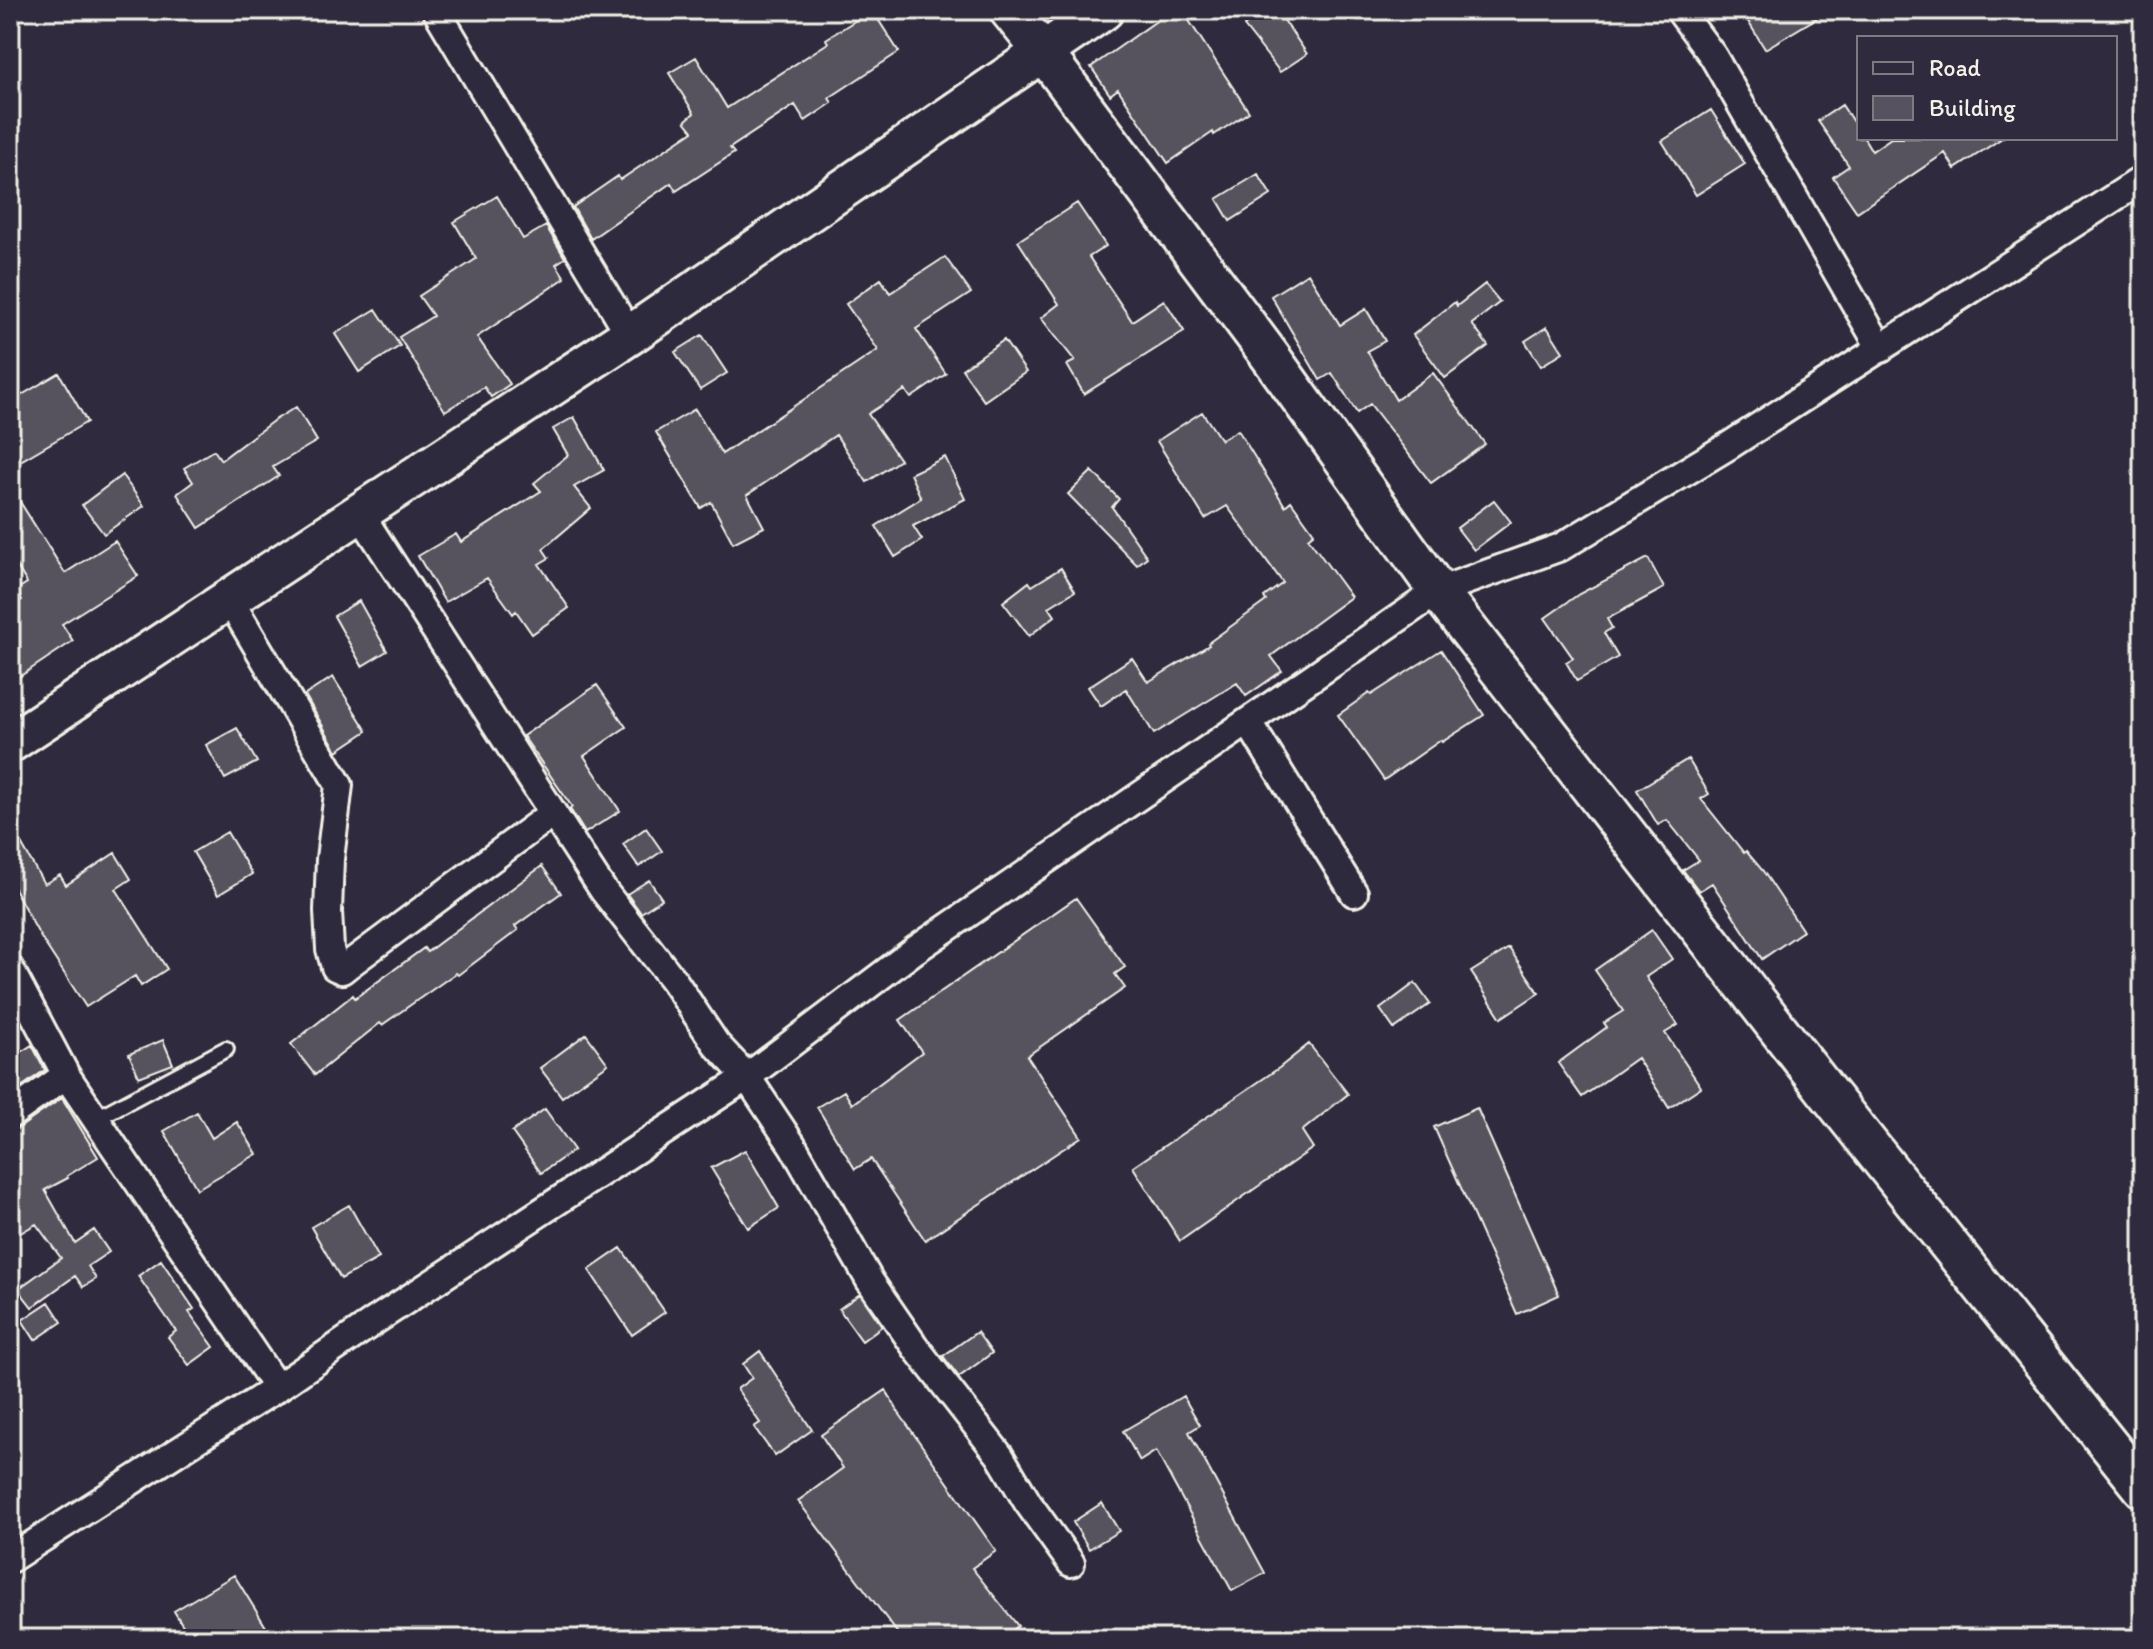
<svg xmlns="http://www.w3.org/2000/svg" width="2153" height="1649" viewBox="0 0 2153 1649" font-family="Itim,sans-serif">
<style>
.building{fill:#56525f;stroke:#f4f1e8;stroke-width:2}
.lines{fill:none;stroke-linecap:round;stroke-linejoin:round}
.lane-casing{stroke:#f4f1e8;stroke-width:20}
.street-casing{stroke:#f4f1e8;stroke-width:32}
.secondary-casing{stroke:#f4f1e8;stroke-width:44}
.lane{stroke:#2f2a3d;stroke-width:14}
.street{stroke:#2f2a3d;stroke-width:26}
.secondary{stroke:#2f2a3d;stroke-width:38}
</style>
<rect width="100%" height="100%" fill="#2f2a3d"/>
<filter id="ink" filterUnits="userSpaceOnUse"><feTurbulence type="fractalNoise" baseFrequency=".0125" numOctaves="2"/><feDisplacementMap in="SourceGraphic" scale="16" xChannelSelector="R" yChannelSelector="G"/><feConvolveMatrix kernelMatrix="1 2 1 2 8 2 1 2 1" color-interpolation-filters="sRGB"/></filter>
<g filter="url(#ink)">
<path class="building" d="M 872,10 L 899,52 L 829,98 L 832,103 L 805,121 L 795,105 L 730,148 L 734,153 L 676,191 L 671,183 L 591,239 L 573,207 L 618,176 L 620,180 L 693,131 L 685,121 L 694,113 L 669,73 L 696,57 L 727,108 L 828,43 L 826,39 Z
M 1172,10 L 1182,10 L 1249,112 L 1214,135 L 1213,132 L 1168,163 L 1118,89 L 1110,95 L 1091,67 Z
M 1264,10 L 1277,10 L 1307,54 L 1280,72 L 1244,26 Z
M 1741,10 L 1830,10 L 1765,49 Z
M 1842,105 L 1859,131 L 1859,138 L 1864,138 L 1872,151 L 1891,138 L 2002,138 L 1955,169 L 1945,153 L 1857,212 L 1833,177 L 1849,166 L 1818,121 Z
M 1711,110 L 1745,164 L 1696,195 L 1662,141 Z
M 1258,174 L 1271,195 L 1230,221 L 1217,199 Z
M 497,196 L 523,239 L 546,226 L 565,258 L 556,264 L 565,278 L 477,337 L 510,384 L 491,397 L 484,387 L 445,411 L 399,337 L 433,316 L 419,296 L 476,259 L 454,222 Z
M 1077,203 L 1106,246 L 1089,257 L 1132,321 L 1164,300 L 1184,331 L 1084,394 L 1067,365 L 1075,361 L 1041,318 L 1059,304 L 1018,241 Z
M 945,257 L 971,293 L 916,329 L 946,374 L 911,398 L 905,390 L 868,414 L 900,460 L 867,482 L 836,435 L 747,495 L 764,527 L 733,543 L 711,502 L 701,508 L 656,432 L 695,409 L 722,454 L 878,350 L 846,304 L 881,279 L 890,293 Z
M 1308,273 L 1340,325 L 1366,309 L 1385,341 L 1367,351 L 1396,400 L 1433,373 L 1485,444 L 1431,483 L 1370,404 L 1357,413 L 1332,373 L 1320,380 L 1271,296 Z
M 1485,284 L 1500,302 L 1472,324 L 1488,346 L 1445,378 L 1413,335 L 1455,302 L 1457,306 Z
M 376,309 L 400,346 L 359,372 L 335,334 Z
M 1547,327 L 1563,352 L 1541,366 L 1525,341 Z
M 702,335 L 727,373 L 700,390 L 675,352 Z
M 1004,340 L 1026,372 L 984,401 L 962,369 Z
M 59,373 L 87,422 L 10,467 L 10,402 Z
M 296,407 L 317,441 L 273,467 L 279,476 L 199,528 L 177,494 L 193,482 L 184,468 L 214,450 L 221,460 L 273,421 Z
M 1202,412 L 1221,440 L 1238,430 L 1285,506 L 1291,501 L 1314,533 L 1308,538 L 1351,597 L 1271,656 L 1282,671 L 1246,696 L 1237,683 L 1154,734 L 1126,689 L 1101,706 L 1088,687 L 1132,658 L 1148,682 L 1209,645 L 1208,643 L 1266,601 L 1264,597 L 1283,583 L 1227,506 L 1205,519 L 1157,441 Z
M 574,417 L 604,470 L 574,487 L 591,508 L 543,549 L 549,558 L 539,564 L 569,608 L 532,634 L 516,611 L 513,614 L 487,578 L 445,602 L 418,556 L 456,534 L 461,542 L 541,491 L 534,483 L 568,455 L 553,429 Z
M 945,457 L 965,499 L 913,526 L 922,540 L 895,557 L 876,526 L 921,498 L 910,474 Z
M 1092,471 L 1119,499 L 1112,507 L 1147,557 L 1137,565 L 1068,494 Z
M 122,475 L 144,506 L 104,534 L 82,505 Z
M 10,486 L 65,573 L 115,541 L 138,576 L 62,624 L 73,641 L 10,683 L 10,608 L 22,600 L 16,590 L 27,583 L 10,555 Z
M 1494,500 L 1511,522 L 1474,550 L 1457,528 Z
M 1648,558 L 1664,588 L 1607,619 L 1612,628 L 1604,633 L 1618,657 L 1577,681 L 1566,662 L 1573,658 L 1545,618 L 1579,594 Z
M 1061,568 L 1075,591 L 1049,607 L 1055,616 L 1029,636 L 1003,602 L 1029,582 L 1032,586 Z
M 359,601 L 387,651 L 362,666 L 334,616 Z
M 1441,650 L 1484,715 L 1442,742 L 1441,740 L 1384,780 L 1338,715 L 1369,693 L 1371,695 Z
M 333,677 L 367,731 L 337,751 L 305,695 Z
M 597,685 L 626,727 L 584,756 L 620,811 L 585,833 L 570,809 L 572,807 L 523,736 Z
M 237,728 L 257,762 L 225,779 L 206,745 Z
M 1688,759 L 1709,794 L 1701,799 L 1744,853 L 1746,851 L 1763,871 L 1803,931 L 1762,959 L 1712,883 L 1699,891 L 1683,870 L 1699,860 L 1667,820 L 1658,825 L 1637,790 Z
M 10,824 L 44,884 L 60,875 L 66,885 L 115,853 L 131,879 L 116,889 L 167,969 L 141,986 L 135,976 L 86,1007 L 40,936 L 10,881 Z
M 646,828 L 662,851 L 639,867 L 623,844 Z
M 227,832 L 252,874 L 218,895 L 193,852 Z
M 542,866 L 561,893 L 515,926 L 518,930 L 458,975 L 456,973 L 382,1025 L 380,1023 L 315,1075 L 291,1044 L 353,995 L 355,998 L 424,948 L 427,952 Z
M 649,880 L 662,899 L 641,913 L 627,894 Z
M 1076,898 L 1125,967 L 1115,974 L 1125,988 L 1027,1056 L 1081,1137 L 925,1240 L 871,1159 L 855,1169 L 817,1107 L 844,1091 L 852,1104 L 922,1052 L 900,1020 Z
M 1652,930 L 1672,959 L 1646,977 L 1678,1025 L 1665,1033 L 1701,1087 L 1669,1108 L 1637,1058 L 1582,1097 L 1558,1063 L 1607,1027 L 1604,1023 L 1623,1011 L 1595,970 Z
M 1509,948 L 1539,993 L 1501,1018 L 1471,972 Z
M 1415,983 L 1430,1004 L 1394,1029 L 1380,1009 Z
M 586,1034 L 608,1064 L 562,1097 L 540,1068 Z
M 163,1040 L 173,1064 L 139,1077 L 129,1054 Z
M 1309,1044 L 1348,1094 L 1302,1131 L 1313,1148 L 1180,1241 L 1133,1167 L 1279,1068 Z
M 32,1045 L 45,1070 L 10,1095 L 10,1059 Z
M 62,1098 L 98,1157 L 67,1176 L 68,1178 L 45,1190 L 75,1243 L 94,1230 L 109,1252 L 88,1266 L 96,1279 L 83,1287 L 75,1276 L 32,1307 L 18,1289 L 61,1258 L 36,1224 L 10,1239 L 10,1131 L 19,1128 Z
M 1477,1108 L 1559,1295 L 1517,1314 L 1434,1127 Z
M 545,1109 L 574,1150 L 541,1173 L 512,1132 Z
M 197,1112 L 212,1138 L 237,1122 L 257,1154 L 197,1189 L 164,1131 Z
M 745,1150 L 779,1208 L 748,1228 L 711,1168 Z
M 349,1205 L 379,1258 L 341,1279 L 311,1227 Z
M 621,1248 L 665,1312 L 632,1335 L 589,1270 Z
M 161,1260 L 194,1309 L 189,1312 L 214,1347 L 189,1365 L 168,1337 L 176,1331 L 138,1276 Z
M 860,1294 L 882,1326 L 862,1341 L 839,1309 Z
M 49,1302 L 62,1322 L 35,1340 L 22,1320 Z
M 977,1332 L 992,1353 L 959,1377 L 943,1356 Z
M 760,1351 L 812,1430 L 775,1456 L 754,1427 L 760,1423 L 737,1389 L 752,1378 L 743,1364 Z
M 886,1390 L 899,1413 L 996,1551 L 972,1568 L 1018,1626 L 1002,1639 L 902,1639 L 798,1501 L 843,1468 L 821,1435 Z
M 1183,1396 L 1200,1425 L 1189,1432 L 1265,1573 L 1232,1591 L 1156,1451 L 1140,1461 L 1123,1431 Z
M 1102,1503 L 1119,1531 L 1089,1549 L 1073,1522 Z
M 234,1575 L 266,1627 L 247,1639 L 191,1639 L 174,1611 Z"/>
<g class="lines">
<g class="lane-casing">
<path id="lane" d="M 97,1118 L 226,1049"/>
</g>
<g class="street-casing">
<path id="street" d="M 436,10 L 630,335
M 1679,10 L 1713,56 L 1881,349
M 359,512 L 553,813
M 229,599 L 339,785 L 330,859 L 328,911 L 330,949 L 335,967 L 342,970 L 347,966 L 553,813 L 603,890 L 674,981 L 716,1044 L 747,1077 L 793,1146 L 870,1281 L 916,1348 L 1000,1456 L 1028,1503 L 1071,1563
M 1249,723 L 1354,893
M 10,969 L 66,1075 L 277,1388
M 10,1115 L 66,1075
M 10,1559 L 277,1388 L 376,1320 L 747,1077 L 915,950 L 1438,591 L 1561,547 L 1730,445 L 2143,179"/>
</g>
<g class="secondary-casing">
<path id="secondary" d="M 1009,10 L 1043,52 L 1270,356 L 1438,591 L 1827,1092 L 2143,1488
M 10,743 L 630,335 L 1104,10"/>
</g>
<use href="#lane" class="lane"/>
<use href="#street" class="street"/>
<use href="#secondary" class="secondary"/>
</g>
</g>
<rect width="2153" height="1649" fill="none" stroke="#2f2a3d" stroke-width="40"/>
<rect x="20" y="20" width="2113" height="1609" fill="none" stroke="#f4f1e8" stroke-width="3" filter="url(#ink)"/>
<rect x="1857" y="36" width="260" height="104" fill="#2f2a3d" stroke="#7e7a81" stroke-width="2"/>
<rect x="1873" y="62" width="40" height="12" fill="#2f2a3d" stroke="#7e7a81" stroke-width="2"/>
<text x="1929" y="76" font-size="24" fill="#f4f1e8">Road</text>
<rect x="1873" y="96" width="40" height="24" fill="#56525f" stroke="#7e7a81" stroke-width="2"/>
<text x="1929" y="116" font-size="24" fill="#f4f1e8">Building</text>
</svg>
